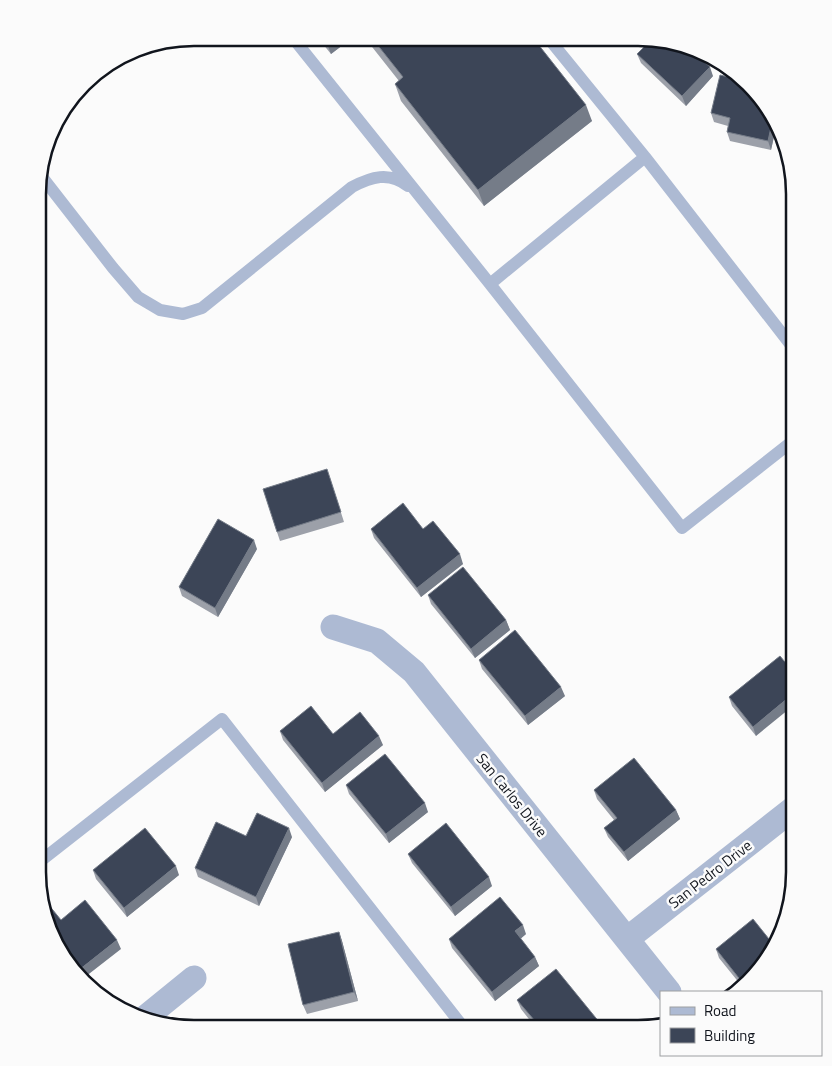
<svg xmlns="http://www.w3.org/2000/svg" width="832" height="1066" viewBox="0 0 832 1066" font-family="'Titillium Web',sans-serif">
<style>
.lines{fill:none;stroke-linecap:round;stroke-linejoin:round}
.lane{stroke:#adbad3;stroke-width:12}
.street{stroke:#adbad3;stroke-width:25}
.wall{fill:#9ca0a9}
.shaded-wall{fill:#757c88}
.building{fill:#3c4557;stroke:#757c88}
.labels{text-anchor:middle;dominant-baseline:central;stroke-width:5;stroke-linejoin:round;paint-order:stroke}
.street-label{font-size:15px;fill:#11151d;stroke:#fbfbfb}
.rim{fill:none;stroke:#11151d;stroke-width:2.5}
</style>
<rect width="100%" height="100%" fill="#fbfbfb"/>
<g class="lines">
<path class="lane" d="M 293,38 L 490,284 L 645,157 L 549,39
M 645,157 L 794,349
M 39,173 L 113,268 L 138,297 L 160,310 L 183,314 L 202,308 L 352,187 C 371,177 389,171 408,186
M 490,284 L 682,528 L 794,440
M 38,863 L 222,719 L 464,1028"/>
<path class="street" d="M 333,627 L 377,641 L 414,672 L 669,992
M 627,939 L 794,808
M 146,1017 L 194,978"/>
</g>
<path class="wall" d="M 318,38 L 352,38 L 331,54 Z
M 365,38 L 534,39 L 592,121 L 484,206 L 401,101 L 395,84 L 399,81 Z
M 637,54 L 713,76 L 686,106 L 641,63 Z
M 711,113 L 777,123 L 771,150 L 730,141 L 727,132 L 728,126 L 714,122 Z
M 330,478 L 344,522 L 280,541 L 277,532 Z
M 371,529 L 423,529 L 463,564 L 421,597 L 374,538 Z
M 257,549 L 218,617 L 182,596 L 179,587 Z
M 428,595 L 506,620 L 510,630 L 475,658 L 431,604 Z
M 780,656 L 756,736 L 732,706 L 729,697 Z
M 479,660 L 565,696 L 528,725 L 482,669 Z
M 280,731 L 333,734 L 383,745 L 325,792 L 283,740 Z
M 346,785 L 428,812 L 389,843 L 349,794 Z
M 594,790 L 676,810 L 680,819 L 628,861 L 608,837 L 604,828 L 614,820 L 597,799 Z
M 246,836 L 292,837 L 259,906 L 198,877 L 195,868 Z
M 408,854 L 492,886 L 455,916 L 412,863 Z
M 93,870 L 179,875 L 127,917 L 96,879 Z
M 339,932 L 342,941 L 358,1001 L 307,1014 L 303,1005 Z
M 526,934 L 520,939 L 535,957 L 539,966 L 495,1001 L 452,948 L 449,939 Z
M 716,949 L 768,959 L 740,984 L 719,958 Z
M 517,1000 L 600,1023 L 602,1028 L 536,1028 L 521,1009 Z"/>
<path class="shaded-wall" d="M 325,38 L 352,38 L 331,54 Z
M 636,39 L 642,39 L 638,43 Z
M 710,67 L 713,76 L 686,106 L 682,96 Z
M 586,105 L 592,121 L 484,206 L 478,190 Z
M 773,118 L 777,123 L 771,150 L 768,141 Z
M 254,540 L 257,549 L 218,617 L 215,608 Z
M 460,554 L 463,564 L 421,597 L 417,588 Z
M 506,620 L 510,630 L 475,658 L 471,649 Z
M 561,687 L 565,696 L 528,725 L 525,716 Z
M 794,693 L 794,705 L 756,736 L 753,727 Z
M 379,736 L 383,745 L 325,792 L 322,783 Z
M 425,803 L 428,812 L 389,843 L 386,834 Z
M 676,810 L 680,819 L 628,861 L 624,852 Z
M 289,828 L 292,837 L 259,906 L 256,897 Z
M 176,866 L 179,875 L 127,917 L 124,908 Z
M 489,877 L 492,886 L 455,916 L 451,907 Z
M 523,925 L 526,934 L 518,941 L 515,931 Z
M 339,932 L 342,941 L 358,1001 L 354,992 Z
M 117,940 L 121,949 L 85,977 L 79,970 Z
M 535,957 L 539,966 L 495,1001 L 492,992 Z
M 600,1023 L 602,1028 L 594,1028 Z"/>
<path class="building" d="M 372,38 L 534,39 L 586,105 L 478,190 L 395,84 L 403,77 Z
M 652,39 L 659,39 L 697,55 L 710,67 L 682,96 L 637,54 Z
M 720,75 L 742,80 L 773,118 L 768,141 L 727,132 L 730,118 L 711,113 Z
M 327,469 L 341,512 L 277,532 L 263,489 Z
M 403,503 L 423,529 L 433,521 L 460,554 L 417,588 L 371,529 Z
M 218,519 L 254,540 L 215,608 L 179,587 Z
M 463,567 L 506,620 L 471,649 L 428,595 Z
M 515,630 L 561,687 L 525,716 L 479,660 Z
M 780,656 L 794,673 L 794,693 L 753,727 L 729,697 Z
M 311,706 L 333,734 L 360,712 L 379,736 L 322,783 L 280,731 Z
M 385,754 L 425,803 L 386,834 L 346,785 Z
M 634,758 L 676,810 L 624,852 L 604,828 L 617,818 L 594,790 Z
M 257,813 L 289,828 L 256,897 L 195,868 L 216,822 L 246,836 Z
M 446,823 L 489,877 L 451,907 L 408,854 Z
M 145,828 L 176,866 L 124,908 L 93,870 Z
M 500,897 L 523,925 L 515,931 L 535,957 L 492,992 L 449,939 Z
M 44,899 L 61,920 L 85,900 L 117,940 L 79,970 L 54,941 Z
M 753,919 L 773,944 L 768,959 L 742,982 L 716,949 Z
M 339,932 L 354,992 L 303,1005 L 288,944 Z
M 556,969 L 600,1023 L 594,1028 L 541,1028 L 517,1000 Z
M 305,1023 L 309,1028 L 299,1028 Z"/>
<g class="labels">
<g class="street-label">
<text transform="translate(512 795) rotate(51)">San Carlos Drive</text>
<text transform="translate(710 874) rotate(-38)">San Pedro Drive</text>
</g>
</g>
<path d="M0 0H832V1066H0ZM194 46H638A148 148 0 0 1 786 194V872A148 148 0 0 1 638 1020H194A148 148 0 0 1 46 872V194A148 148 0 0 1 194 46Z" fill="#fbfbfb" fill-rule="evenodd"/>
<path class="rim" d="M194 46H638A148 148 0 0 1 786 194V872A148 148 0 0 1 638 1020H194A148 148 0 0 1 46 872V194A148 148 0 0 1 194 46Z"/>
<rect x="660" y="991" width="162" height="65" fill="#fbfbfb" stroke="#9d9fa2"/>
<rect x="670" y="1007" width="25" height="8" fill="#adbad3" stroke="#9d9fa2"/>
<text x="704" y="1016" font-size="15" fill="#11151d">Road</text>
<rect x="670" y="1028" width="25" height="15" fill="#3c4557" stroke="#9d9fa2"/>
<text x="704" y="1041" font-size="15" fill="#11151d">Building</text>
</svg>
